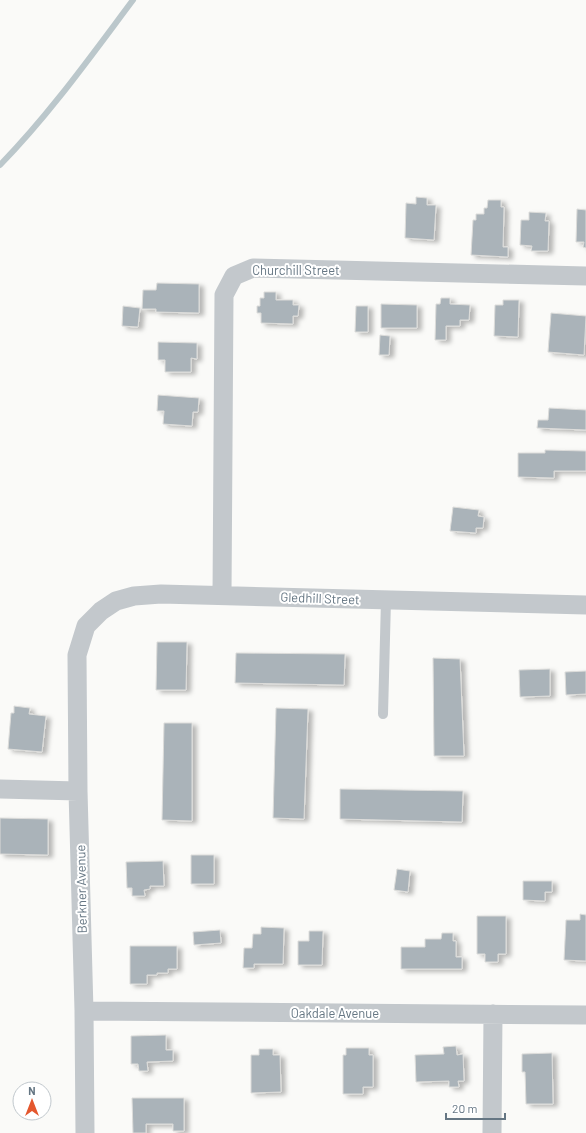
<svg xmlns="http://www.w3.org/2000/svg" width="586" height="1133" viewBox="0 0 586 1133" font-family="Barlow,sans-serif">
<style>
.lines{fill:none;stroke-linecap:round;stroke-linejoin:round}
.stream{stroke:#bbc7cb;stroke-width:6}
.building{fill:#aab3b9;stroke:#dcdcda;filter:url(#shadow)}
.service{stroke:#c3c8cc;stroke-width:10}
.minor{stroke:#c3c8cc;stroke-width:19}
.labels{text-anchor:middle;dominant-baseline:central;stroke-width:4;stroke-linejoin:round;paint-order:stroke}
.street-label{font-size:13px;fill:#657683;stroke:#fff}
</style>
<defs>
<filter id="shadow"><feDropShadow dx="4.5" dy="2.5" stdDeviation="2" flood-color="#0004"/></filter>
</defs>
<rect width="100%" height="100%" fill="#fafaf8"/>
<g class="lines">
<path class="stream" d="M 0,165 C 49,115 91,56 133,0"/>
</g>
<path class="building" d="M 416,197 L 427,198 L 427,205 L 436,205 L 434,240 L 405,238 L 406,203 L 416,204 Z
M 488,200 L 501,200 L 501,207 L 504,207 L 503,247 L 508,247 L 508,257 L 471,255 L 473,220 L 476,220 L 476,214 L 484,214 L 484,208 L 487,208 Z
M 577,209 L 586,210 L 586,248 L 583,247 L 584,242 L 576,242 Z
M 529,212 L 546,213 L 545,221 L 549,221 L 548,251 L 531,251 L 532,246 L 520,245 L 521,220 L 529,220 Z
M 157,283 L 199,284 L 199,313 L 156,312 L 156,309 L 142,309 L 143,290 L 156,290 Z
M 264,292 L 276,292 L 276,300 L 293,300 L 293,305 L 299,305 L 298,316 L 293,316 L 293,324 L 261,323 L 261,313 L 257,313 L 257,306 L 260,306 L 260,298 L 264,298 Z
M 441,298 L 450,298 L 450,304 L 470,305 L 469,320 L 460,320 L 460,326 L 446,326 L 446,340 L 435,340 L 436,304 L 440,304 Z
M 503,300 L 519,300 L 518,337 L 494,336 L 495,305 L 503,305 Z
M 381,304 L 417,305 L 417,328 L 381,328 Z
M 123,306 L 140,308 L 138,327 L 122,326 Z
M 356,306 L 368,306 L 368,332 L 355,332 Z
M 551,313 L 586,316 L 584,355 L 548,352 Z
M 380,335 L 390,336 L 389,355 L 379,355 Z
M 158,342 L 197,343 L 197,359 L 191,358 L 191,372 L 165,372 L 165,360 L 158,360 Z
M 158,395 L 199,398 L 198,412 L 193,412 L 192,426 L 163,424 L 164,411 L 157,411 Z
M 549,408 L 586,410 L 586,430 L 537,428 L 538,420 L 548,420 Z
M 545,450 L 586,451 L 586,471 L 554,471 L 554,478 L 518,477 L 518,453 L 545,453 Z
M 453,507 L 479,510 L 478,516 L 484,517 L 483,528 L 476,528 L 476,533 L 450,531 Z
M 157,642 L 187,642 L 186,690 L 156,690 Z
M 236,653 L 345,654 L 344,685 L 235,683 Z
M 433,658 L 460,659 L 464,756 L 434,756 Z
M 550,669 L 550,696 L 520,697 L 519,670 Z
M 586,671 L 586,694 L 566,695 L 565,672 Z
M 14,706 L 30,708 L 29,714 L 46,716 L 42,752 L 8,749 L 11,713 L 14,713 Z
M 276,708 L 308,709 L 304,819 L 273,818 Z
M 164,723 L 192,723 L 192,821 L 162,820 Z
M 340,789 L 463,791 L 462,822 L 340,819 Z
M 0,818 L 48,819 L 48,855 L 0,854 Z
M 191,855 L 214,855 L 214,884 L 191,884 Z
M 163,861 L 164,886 L 150,886 L 150,889 L 144,890 L 145,896 L 132,896 L 132,888 L 127,888 L 126,862 Z
M 397,869 L 410,871 L 408,892 L 394,890 Z
M 523,881 L 552,881 L 552,892 L 545,892 L 545,901 L 523,900 Z
M 580,914 L 586,915 L 586,961 L 564,960 L 566,920 L 580,920 Z
M 477,916 L 506,916 L 506,954 L 498,954 L 498,962 L 485,962 L 485,954 L 477,954 Z
M 261,927 L 284,928 L 283,964 L 254,964 L 254,968 L 243,968 L 244,948 L 252,948 L 253,934 L 261,934 Z
M 220,930 L 221,943 L 194,945 L 193,932 Z
M 309,931 L 323,931 L 322,965 L 298,965 L 298,941 L 309,941 Z
M 442,933 L 453,933 L 453,941 L 456,941 L 456,957 L 462,957 L 462,969 L 401,969 L 401,947 L 425,947 L 425,939 L 441,939 Z
M 130,946 L 177,946 L 177,969 L 168,969 L 168,973 L 157,973 L 157,975 L 147,975 L 147,984 L 130,984 Z
M 166,1035 L 166,1050 L 173,1050 L 173,1061 L 147,1062 L 148,1071 L 139,1071 L 138,1064 L 131,1064 L 131,1036 Z
M 456,1046 L 457,1055 L 463,1054 L 464,1081 L 458,1081 L 459,1087 L 449,1087 L 449,1081 L 416,1082 L 415,1055 L 444,1054 L 443,1047 Z
M 346,1048 L 369,1048 L 369,1055 L 373,1055 L 373,1087 L 363,1087 L 363,1094 L 343,1094 L 343,1055 L 346,1055 Z
M 259,1049 L 273,1049 L 273,1055 L 280,1055 L 281,1092 L 251,1093 L 251,1055 L 259,1055 Z
M 552,1053 L 553,1104 L 526,1104 L 525,1072 L 522,1072 L 522,1054 Z
M 132,1098 L 184,1098 L 184,1131 L 173,1131 L 173,1124 L 146,1124 L 146,1133 L 133,1133 Z"/>
<g class="lines">
<path class="service" d="M 383,714 L 386,600"/>
<path class="minor" d="M 222,595 L 224,295 L 234,276 L 253,268 L 586,276
M 0,789 L 78,791
M 84,1011 L 586,1015
M 85,1133 L 84,1011 L 78,791 L 77,655 L 86,626 L 101,611 L 116,601 L 134,596 L 161,594 L 586,605
M 492,1133 L 493,1014"/>
</g>
<g class="labels">
<g class="street-label">
<text x="296" y="270">Churchill Street</text>
<text transform="translate(320 598) rotate(2)">Gledhill Street</text>
<text transform="translate(81 889) rotate(-91)">Berkner Avenue</text>
<text x="335" y="1013">Oakdale Avenue</text>
</g>
</g>
<g transform="translate(32 1101)"><circle r="19" fill="#ffffff" stroke="#c1c8cd"/>
<path d="M0-3L7 15L0 10L-7 15Z" fill="#e4572e"/>
<text y="-6" font-size="11" font-weight="bold" text-anchor="middle" fill="#657683">N</text>
</g>
<path d="M446 1113v6h59v-6" fill="none" stroke="#657683" stroke-width="2"/>
<text x="452" y="1113" font-size="12" fill="#657683" stroke="#ffffff" stroke-width="3" paint-order="stroke">20 m</text>
</svg>
